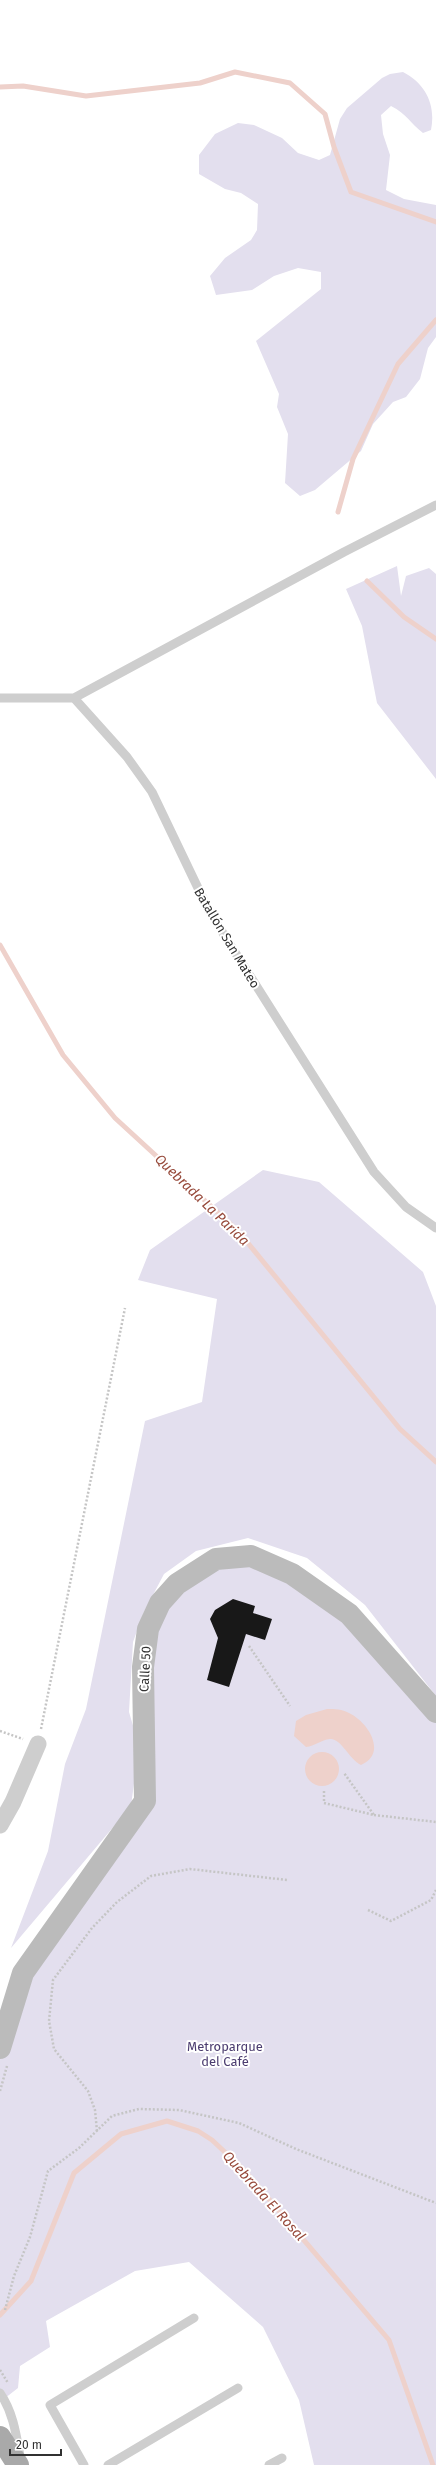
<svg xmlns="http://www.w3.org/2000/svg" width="436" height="2465" viewBox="0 0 436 2465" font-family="'Fira Sans',sans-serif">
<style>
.green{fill:#e3dfee}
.water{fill:#eed1cb}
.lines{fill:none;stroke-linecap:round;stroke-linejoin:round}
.stream{stroke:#eed1cb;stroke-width:5}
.building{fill:#181818}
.path{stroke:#c5c5c5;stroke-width:2.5;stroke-dasharray:2 2;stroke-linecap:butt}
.lane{stroke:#cecece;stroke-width:9}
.street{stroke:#cecece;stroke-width:17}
.secondary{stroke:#bbb;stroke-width:22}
.primary{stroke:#a9a9a9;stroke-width:22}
.labels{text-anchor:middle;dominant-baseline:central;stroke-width:4;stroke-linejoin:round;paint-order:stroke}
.street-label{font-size:13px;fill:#313131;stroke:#fff}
.park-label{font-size:13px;fill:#4b3c6f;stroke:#fff}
.water-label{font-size:14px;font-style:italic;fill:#974a3b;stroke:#fff}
</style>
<rect width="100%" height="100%" fill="#fff"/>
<path class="green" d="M 403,72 C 426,84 436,105 431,130 L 423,133 C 410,123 407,114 391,106 L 381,115 L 383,134 L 390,155 L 386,190 L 404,199 L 436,205 L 436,337 L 428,348 L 420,379 L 406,397 L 393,402 L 373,424 L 361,451 L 315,490 L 300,496 L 285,483 L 288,434 L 277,407 L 279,394 L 256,341 L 321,289 L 321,272 L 298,268 L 274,276 L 252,290 L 216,295 L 210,276 L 225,258 L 251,240 L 257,230 L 258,204 L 241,193 L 225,189 L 199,174 L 199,155 L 215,134 L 238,123 L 254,125 L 282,138 L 298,153 L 319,160 L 330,155 L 340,119 L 347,108 L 382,78 L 390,74 Z
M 397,566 L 401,596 L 406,576 L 429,568 L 436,574 L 436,779 L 377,703 L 362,626 L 346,589 Z
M 263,1170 L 319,1182 L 423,1272 L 436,1306 L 436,1696 L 365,1605 L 307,1558 L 248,1538 L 196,1551 L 164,1574 L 144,1612 L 133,1642 L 129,1712 L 139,1746 L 131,1806 L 11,1948 L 48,1851 L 65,1764 L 86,1709 L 145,1421 L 202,1402 L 217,1299 L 138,1280 L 150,1250 Z
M 216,1559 L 292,1574 L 436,1712 L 436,2465 L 314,2465 L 299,2400 L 263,2327 L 189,2262 L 135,2271 L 46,2321 L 50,2347 L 20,2366 L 18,2388 L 0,2402 L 0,2048 L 23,1973 L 145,1801 L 148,1629 Z"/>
<path class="water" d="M 327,1709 C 335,1709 342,1709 349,1713 C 368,1722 388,1753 361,1765 C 349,1759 341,1738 330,1739 C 321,1740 315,1746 306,1747 L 294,1736 L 296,1721 L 306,1715 Z
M305 1769a17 17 0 1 1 34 0a17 17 0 1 1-34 0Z"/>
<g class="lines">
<path class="stream" d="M 0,87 L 23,86 L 86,96 L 200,83 L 235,72 L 290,83 L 325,114 L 334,147 L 351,192 L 436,222
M 338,512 L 353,459 L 398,364 L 436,320
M 367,581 L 404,617 L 436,639
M 0,945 L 63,1055 L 115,1118 L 238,1231 L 400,1429 L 436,1462
M 0,2315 L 31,2281 L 74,2173 L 121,2134 L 167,2121 L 198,2131 L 212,2140 L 244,2170 L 389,2340 L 433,2465"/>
</g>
<path class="building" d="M 233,1599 L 255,1606 L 253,1613 L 272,1619 L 265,1640 L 246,1634 L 229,1687 L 207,1680 L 218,1638 L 210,1619 L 215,1610 Z"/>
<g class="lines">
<path class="path" d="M 249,1646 L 290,1706
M 41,1729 L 125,1308
M 0,1731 L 23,1739
M 324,1791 L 324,1803 L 374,1815 L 344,1773
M 374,1815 L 436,1822
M 368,1910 L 391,1921 L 431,1900 L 436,1890
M 0,2091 L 7,2066
M 97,2131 L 95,2110 L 88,2091 L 54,2049 L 49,2021 L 53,1980 L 92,1928 L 117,1902 L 151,1876 L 190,1869 L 287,1880
M 5,2310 L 14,2276 L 30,2237 L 48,2171 L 79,2148 L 112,2116 L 139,2109 L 179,2110 L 239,2123 L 296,2149 L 436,2203
M 0,2370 L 8,2383"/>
<path class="lane" d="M 0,698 L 74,698 L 344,552 L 436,505
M 74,698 L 127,757 L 152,792 L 209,911 L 374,1172 L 406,1207 L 436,1228
M 0,2393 C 13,2412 16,2433 20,2456
M 84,2465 L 50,2405 L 194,2318
M 108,2465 L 238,2388
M 269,2465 L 282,2458"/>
<path class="street" d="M 0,1825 L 13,1802 L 38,1744"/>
<path class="secondary" d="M 0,2048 L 23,1973 L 145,1801 L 143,1667 L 148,1629 L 160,1603 L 177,1584 L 216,1559 L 251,1556 L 292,1574 L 349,1614 L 436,1712"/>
<path class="primary" d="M 0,2437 L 18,2465"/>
</g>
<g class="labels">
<g class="street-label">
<text transform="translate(227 938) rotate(59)">Batallón San Mateo</text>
<text transform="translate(145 1669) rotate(-87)">Calle 50</text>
</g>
<g class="park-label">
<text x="225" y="2046">Metroparque<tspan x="225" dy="15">del Café</tspan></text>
</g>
<g class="water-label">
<text transform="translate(202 1200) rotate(44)">Quebrada La Parida</text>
<text transform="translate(264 2196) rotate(48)">Quebrada El Rosal</text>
</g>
</g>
<path d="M10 2449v6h51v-6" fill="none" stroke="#313131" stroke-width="2"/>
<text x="16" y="2449" font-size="12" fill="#313131" stroke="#ffffff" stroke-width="3" paint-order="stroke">20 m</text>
</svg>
